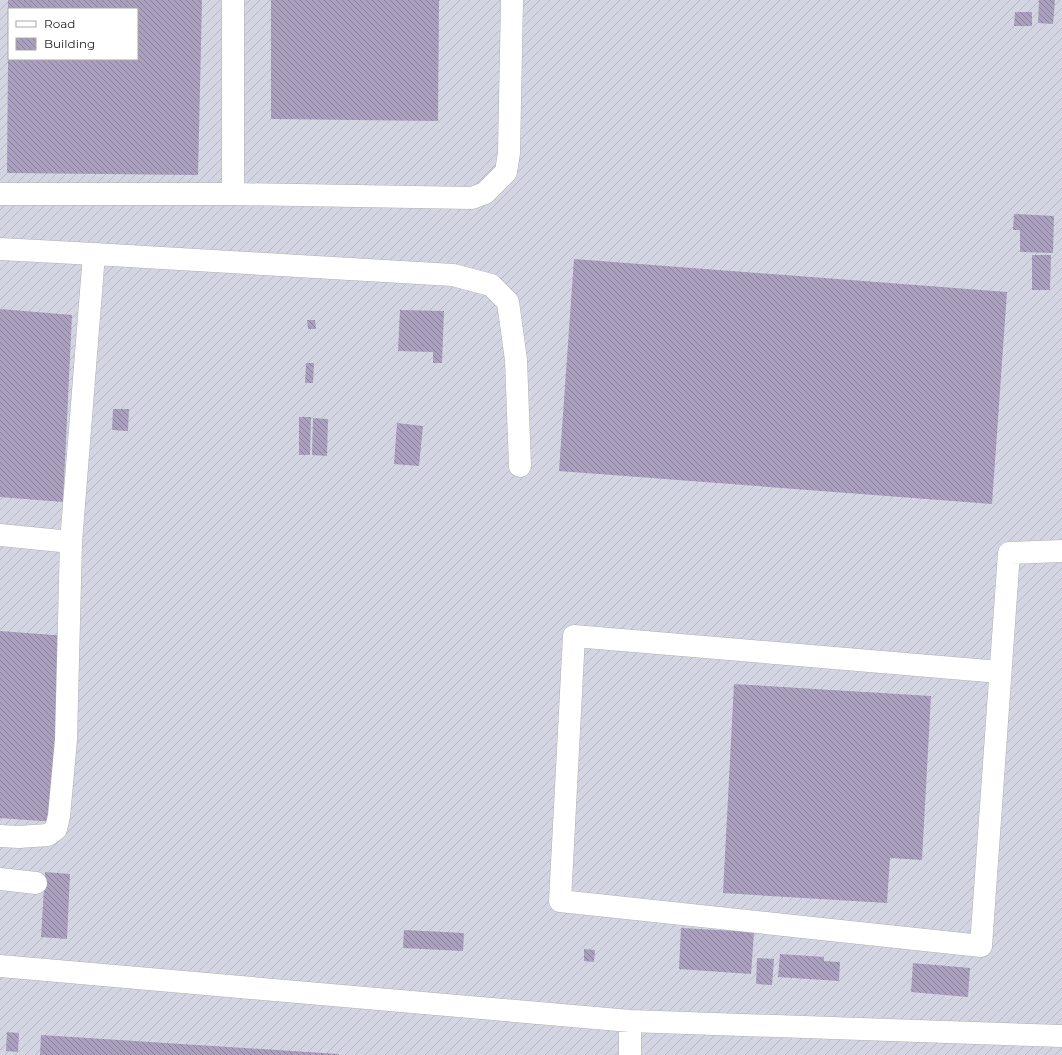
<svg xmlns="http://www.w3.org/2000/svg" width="1062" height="1055" viewBox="0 0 1062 1055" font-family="Montserrat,sans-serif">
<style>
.industrial{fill:url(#industrial-furrows);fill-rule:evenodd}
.building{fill:url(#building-back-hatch)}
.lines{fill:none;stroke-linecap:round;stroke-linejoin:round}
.minor-casing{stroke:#b0b1b6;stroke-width:23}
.minor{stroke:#fff;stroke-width:22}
</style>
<defs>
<pattern id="industrial-furrows" width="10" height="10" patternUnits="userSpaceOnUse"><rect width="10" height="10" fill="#d4d5e2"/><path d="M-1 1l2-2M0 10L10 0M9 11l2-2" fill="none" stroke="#b6b7c2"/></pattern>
<pattern id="building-back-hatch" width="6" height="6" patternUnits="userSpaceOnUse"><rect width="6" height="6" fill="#aa9fbe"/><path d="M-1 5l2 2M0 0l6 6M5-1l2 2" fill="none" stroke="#8a819a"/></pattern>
</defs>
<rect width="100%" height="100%" fill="#e1e1e7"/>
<path class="industrial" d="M 0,0 L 1062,0 L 1062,1055 L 0,1055 ZM 9,9 L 137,9 L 137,59 L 9,59 Z"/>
<path class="building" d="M 8,0 L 202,0 L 198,175 L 7,173 L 8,59 L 137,59 L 137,9 L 8,9 Z
M 271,0 L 439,0 L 438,121 L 271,119 Z
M 1039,0 L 1055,0 L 1053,24 L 1038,23 Z
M 1015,12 L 1032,12 L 1032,26 L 1014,26 Z
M 1014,214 L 1054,216 L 1053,253 L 1020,252 L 1020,230 L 1013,230 Z
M 1032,255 L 1051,255 L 1050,290 L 1032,290 Z
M 574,259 L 1007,292 L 992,504 L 559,471 Z
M 0,309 L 72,315 L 63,502 L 0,497 Z
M 400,310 L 444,311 L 442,363 L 433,363 L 433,352 L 398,351 Z
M 307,320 L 315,320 L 316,329 L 308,329 Z
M 306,363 L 314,363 L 313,383 L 305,383 Z
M 113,409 L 129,409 L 128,431 L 112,430 Z
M 299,417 L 311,417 L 310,455 L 299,455 Z
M 313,418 L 328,419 L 327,456 L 312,455 Z
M 397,423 L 423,426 L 419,466 L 394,464 Z
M 0,631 L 67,636 L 55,822 L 0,818 Z
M 734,684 L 931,696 L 922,860 L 890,858 L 887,903 L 723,893 Z
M 45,872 L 70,874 L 67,939 L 41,937 Z
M 681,928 L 754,932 L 751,974 L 679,969 Z
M 404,930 L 464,933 L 463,951 L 403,948 Z
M 584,949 L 595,950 L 594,962 L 584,961 Z
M 780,954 L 824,957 L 824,961 L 840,962 L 839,981 L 778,977 Z
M 757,958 L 774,959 L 772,985 L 756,984 Z
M 913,963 L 970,968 L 968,997 L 911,992 Z
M 7,1032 L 19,1033 L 18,1052 L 6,1051 Z
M 41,1035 L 339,1054 L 339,1055 L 40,1055 Z"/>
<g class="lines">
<g class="minor-casing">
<path id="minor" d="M 233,0 L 233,194
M 0,194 L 233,194 L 472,198 L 485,193 L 506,172 L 509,153 L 512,0
M 0,249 L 94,254 L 71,542 L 0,535
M 94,254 L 453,275 L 491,285 L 508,302 L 516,360 L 520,466
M 1000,672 L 574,636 L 560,901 L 981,946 L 1009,553 L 1062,551
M 0,836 L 19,837 L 48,835 L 56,829 L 59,816 L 66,740 L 71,542
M 0,879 L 36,883
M 0,966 L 630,1021 L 1062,1036
M 630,1055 L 630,1021"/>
</g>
<use href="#minor" class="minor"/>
</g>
<rect x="8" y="8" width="130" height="52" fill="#ffffff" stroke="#a7a7a7"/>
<rect x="16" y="21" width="20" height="6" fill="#ffffff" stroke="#a7a7a7"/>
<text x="44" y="28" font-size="12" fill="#222224">Road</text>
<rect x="16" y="38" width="20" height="12" fill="url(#building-back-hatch)" stroke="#a7a7a7"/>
<text x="44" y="48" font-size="12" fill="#222224">Building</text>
</svg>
